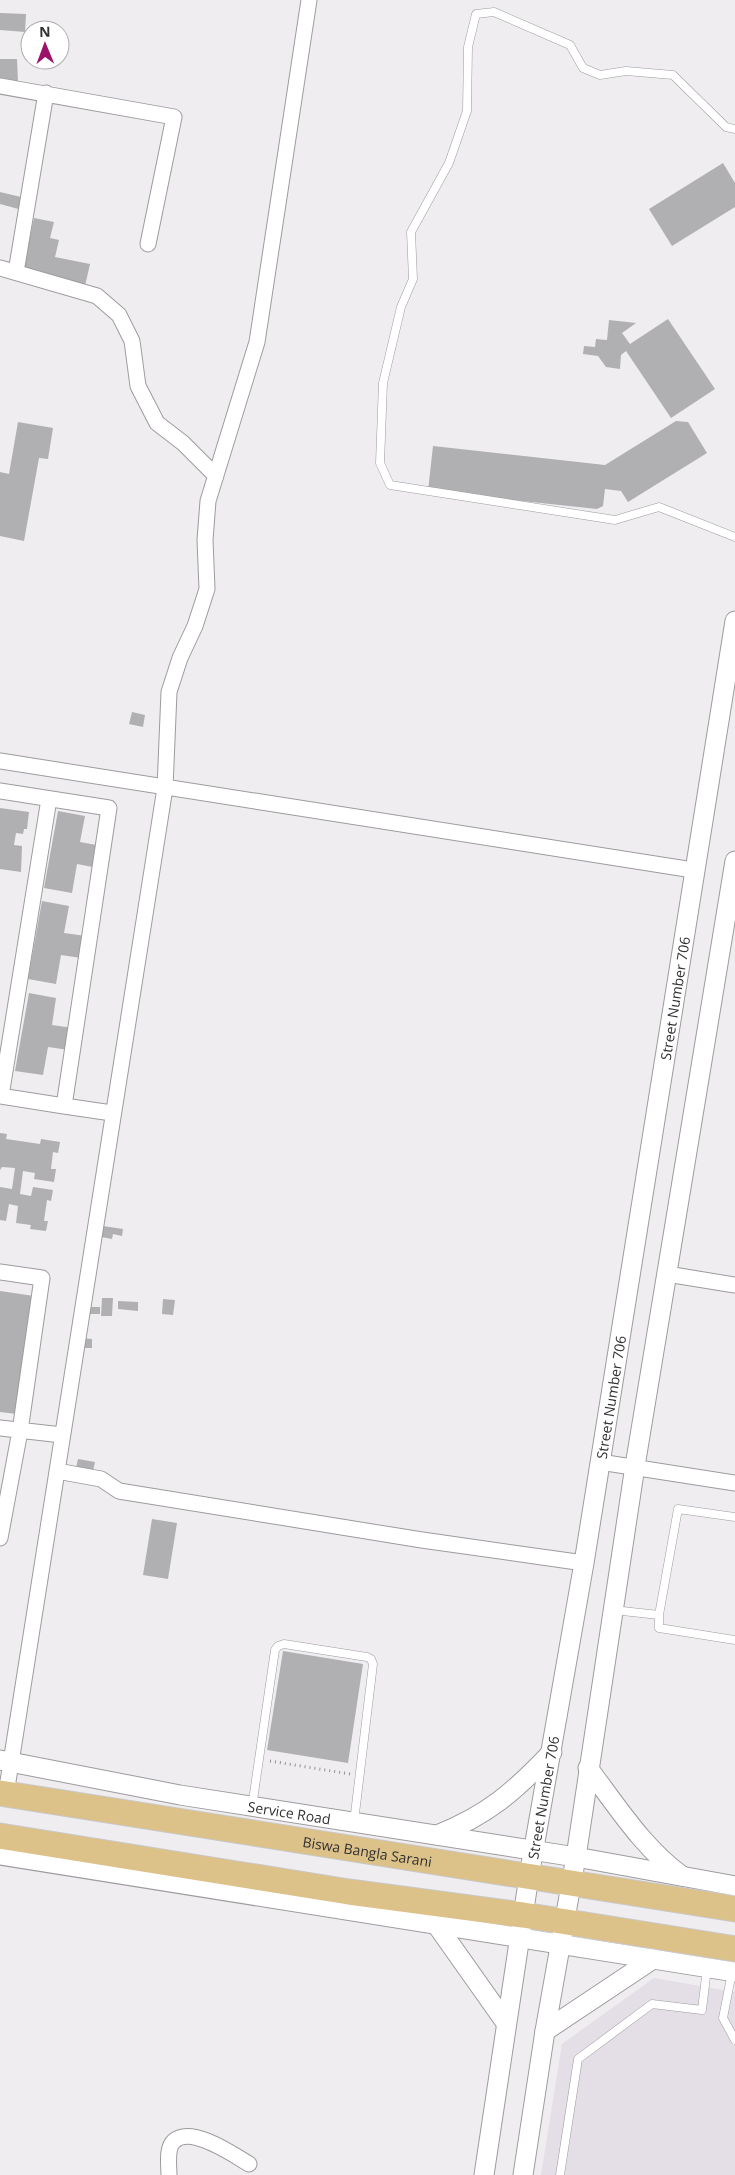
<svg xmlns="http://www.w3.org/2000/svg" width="735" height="2175" viewBox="0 0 735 2175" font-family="'Open Sans',sans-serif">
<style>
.built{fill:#e4dee7}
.building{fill:#b0afb1}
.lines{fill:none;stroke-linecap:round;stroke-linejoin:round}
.service-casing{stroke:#9d9b9e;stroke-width:9}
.minor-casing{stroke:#9d9b9e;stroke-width:17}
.tertiary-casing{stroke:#9d9b9e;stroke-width:21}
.primary-casing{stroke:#c9c9ca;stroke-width:27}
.path{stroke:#929193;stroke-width:3;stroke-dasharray:1 4;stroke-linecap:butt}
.service{stroke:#fff;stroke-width:8}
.minor{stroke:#fff;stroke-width:15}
.tertiary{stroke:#fff;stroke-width:19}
.primary{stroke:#dcc189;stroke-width:25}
.labels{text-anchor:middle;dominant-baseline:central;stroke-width:4;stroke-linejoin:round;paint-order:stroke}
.street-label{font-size:14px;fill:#313132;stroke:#fff}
</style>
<rect width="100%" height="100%" fill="#efedf0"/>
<path class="built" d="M 654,1978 L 735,1992 L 735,2175 L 541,2175 L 562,2044 Z"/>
<path class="building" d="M 0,13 L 26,14 L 25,32 L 0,30 Z
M 0,59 L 17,59 L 18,82 L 0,83 Z
M 723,163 L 735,183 L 735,207 L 672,246 L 649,209 Z
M 0,192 L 25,198 L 22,210 L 0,204 Z
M 34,218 L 54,222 L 50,238 L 59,240 L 55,257 L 90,264 L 85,286 L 23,269 Z
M 668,319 L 715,389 L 671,418 L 626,351 L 621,355 L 620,369 L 606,367 L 598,356 L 583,354 L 584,346 L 595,347 L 596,339 L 607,340 L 609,320 L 636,323 L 622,333 L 630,344 Z
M 676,421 L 688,422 L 707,453 L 628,502 L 621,491 L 605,489 L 603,506 L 597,509 L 428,491 L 433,446 L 605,465 Z
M 18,422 L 53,428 L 48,459 L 39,458 L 24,541 L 0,536 L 0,472 L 9,474 Z
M 132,712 L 145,715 L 143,727 L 129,724 Z
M 0,808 L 29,812 L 27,829 L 24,829 L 23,834 L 16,833 L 14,845 L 22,846 L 21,872 L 0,869 Z
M 58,811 L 85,816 L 80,842 L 102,846 L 98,868 L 77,864 L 72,893 L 44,888 Z
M 42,901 L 69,906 L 64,933 L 86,936 L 81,958 L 61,955 L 56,984 L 28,979 Z
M 29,993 L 56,998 L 52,1025 L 73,1028 L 69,1050 L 48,1047 L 43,1075 L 15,1071 Z
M 0,1133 L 7,1134 L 6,1139 L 40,1144 L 41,1139 L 60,1142 L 58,1153 L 53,1152 L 51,1169 L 56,1169 L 54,1182 L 34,1179 L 35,1173 L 23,1171 L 20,1194 L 31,1196 L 33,1187 L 53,1190 L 51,1201 L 47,1200 L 44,1221 L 48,1221 L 46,1231 L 30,1229 L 31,1225 L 16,1223 L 18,1206 L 9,1204 L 6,1221 L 0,1220 L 0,1187 L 12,1189 L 15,1168 L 2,1167 L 0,1170 Z
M 103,1226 L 123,1229 L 122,1236 L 113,1234 L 112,1239 L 101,1237 Z
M 0,1291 L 34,1296 L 17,1414 L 0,1412 Z
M 102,1298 L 113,1298 L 112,1316 L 101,1316 Z
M 163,1299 L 175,1300 L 173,1315 L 162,1314 Z
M 118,1301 L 138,1302 L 138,1311 L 118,1309 Z
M 88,1307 L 100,1307 L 100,1314 L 88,1314 Z
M 82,1338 L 92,1339 L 92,1348 L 82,1348 Z
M 78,1459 L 95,1462 L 93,1471 L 76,1468 Z
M 152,1519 L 177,1523 L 168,1579 L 143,1575 Z
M 283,1651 L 363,1664 L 348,1763 L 267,1750 Z"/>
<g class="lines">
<g class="service-casing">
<path id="service" d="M 735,129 L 726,127 L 673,75 L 626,71 L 600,75 L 583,68 L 570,45 L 494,12 L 476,14 L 468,47 L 467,111 L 449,163 L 411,232 L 413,279 L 401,307 L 383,383 L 380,463 L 390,485 L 615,520 L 659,507 L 735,537
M 613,1610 L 659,1615 L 659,1628 L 735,1640
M 659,1615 L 678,1509 L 735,1517
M 252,1807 L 275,1650 L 278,1646 L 284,1644 L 367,1657 L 371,1659 L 373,1664 L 354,1822
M 732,1972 L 723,2018 L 735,2040
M 560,2175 L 578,2059 L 652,2004 L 702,2010 L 707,1968"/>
</g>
<g class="minor-casing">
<path id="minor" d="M 0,86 L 174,117 L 148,244
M 0,268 L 97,296 L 119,315 L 132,341 L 138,386 L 157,423 L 183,443 L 216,476
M 16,272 L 46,93
M 0,761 L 693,870
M 0,791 L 109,808 L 64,1106 L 0,1096
M 1,1096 L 49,799
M 64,1106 L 112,1113
M 0,1272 L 42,1278 L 20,1431 L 0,1538
M 667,1274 L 735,1285
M 0,1428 L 62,1435
M 600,1462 L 735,1483
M 57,1471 L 101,1479 L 119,1491 L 422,1540 L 584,1563
M 6,1794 L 165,788 L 169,692 L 180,658 L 195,626 L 207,589 L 205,540 L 208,501 L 257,342 L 309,0
M 169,2175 C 169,2166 166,2148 174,2141 C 191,2125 234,2155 249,2164"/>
</g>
<g class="tertiary-casing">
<g id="tertiary">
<path id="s1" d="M 0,1760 L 180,1795 L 576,1857 L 735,1886"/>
<path d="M 588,1768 C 617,1806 643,1848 682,1876"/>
<path d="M 437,1835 C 488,1815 515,1791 552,1752"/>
<path d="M 0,1855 L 735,1972"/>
<path d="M 436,1924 L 506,2023"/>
<path d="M 545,2031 L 653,1959"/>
<path id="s2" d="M 484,2175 L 529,1876 L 584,1563 L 735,621"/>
<path d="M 523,2175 L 545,2031 L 576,1857 L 635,1466 L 735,861"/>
</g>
</g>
<g class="primary-casing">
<g id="primary">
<path id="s3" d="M 0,1793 L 735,1909"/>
<path d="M 0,1836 L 349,1892 L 523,1915 L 735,1949"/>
</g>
</g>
<path class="path" d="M 270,1761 L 350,1774"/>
<use href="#service" class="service"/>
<use href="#minor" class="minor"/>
<use href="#tertiary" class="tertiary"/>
<use href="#primary" class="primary"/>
</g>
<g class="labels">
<g class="street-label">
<text stroke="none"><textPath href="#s2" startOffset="1192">Street Number 706</textPath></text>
<text stroke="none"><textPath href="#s2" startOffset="788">Street Number 706</textPath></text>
<text stroke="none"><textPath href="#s2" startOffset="382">Street Number 706</textPath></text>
<text stroke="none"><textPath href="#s1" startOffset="294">Service Road</textPath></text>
<text stroke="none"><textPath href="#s3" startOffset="372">Biswa Bangla Sarani</textPath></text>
</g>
</g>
<g transform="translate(45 45) rotate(359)"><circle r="24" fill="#ffffff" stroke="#adadad"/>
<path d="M0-4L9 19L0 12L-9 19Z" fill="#991468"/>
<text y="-8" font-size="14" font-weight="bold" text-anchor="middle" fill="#313132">N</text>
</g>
</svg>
